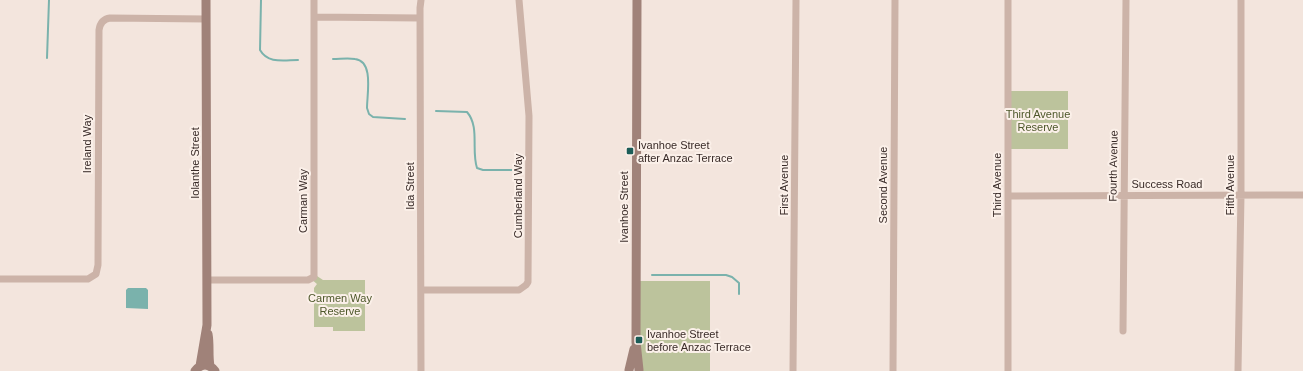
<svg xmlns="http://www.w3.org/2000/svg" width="1303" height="371" viewBox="0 0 1303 371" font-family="Helvetica,sans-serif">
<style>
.green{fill:#bcc39c}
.water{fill:#7ab2ac}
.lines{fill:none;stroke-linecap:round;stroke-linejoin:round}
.stream{stroke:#7ab2ac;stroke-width:2}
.street{stroke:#ccb3a8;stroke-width:7}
.secondary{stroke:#a08279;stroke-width:9}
.poi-dot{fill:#1c5d58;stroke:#fbf0e9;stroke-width:1.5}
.labels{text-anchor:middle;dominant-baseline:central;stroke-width:4;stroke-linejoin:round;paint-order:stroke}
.park-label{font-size:11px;fill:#4e582b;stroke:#fbf0e9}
.street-label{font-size:11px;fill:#392b28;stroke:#fbf0e9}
.poi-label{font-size:11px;fill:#392b28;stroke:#fbf0e9;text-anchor:start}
</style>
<rect width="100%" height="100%" fill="#f3e5dd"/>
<path class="green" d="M 1008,91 L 1068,91 L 1068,149 L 1008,149 Z
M 314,274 L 323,280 L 365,280 L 365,331 L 333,331 L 333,327 L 314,327 L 314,288 L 317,284 L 311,279 Z
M 636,281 L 710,281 L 710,371 L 640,371 Z"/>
<path class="water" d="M 128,288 L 146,288 L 148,290 L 148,309 L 126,308 L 126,290 Z"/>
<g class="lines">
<path class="stream" d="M 261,0 L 260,50 C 268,64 284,60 298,60
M 47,58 L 49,0
M 333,59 C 340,59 348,58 355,59 C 374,61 367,94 367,108 L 369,114 L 373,117 L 405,119
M 436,111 L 467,112 C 480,127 471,150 477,168 L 483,170 L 515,170
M 652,275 L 726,275 L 732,277 L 739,283 L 739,294"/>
<path class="street" d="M 314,17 L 420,18
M 1008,196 L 1303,195
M 0,279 L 88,279 L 96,274 L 98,265 L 99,30 C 100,23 103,19 110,18 L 206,19
M 207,280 L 308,280 L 314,277 L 314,0
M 422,290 L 519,290 L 526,285 L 528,282 L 529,116 L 519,0
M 1123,331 L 1126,0
M 421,371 L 420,8 L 421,0
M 793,371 L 796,0
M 893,371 L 895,0
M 1008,371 L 1008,0
M 1238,371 L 1241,195 L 1241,0"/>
<path class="secondary" d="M 637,0 L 636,342 L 639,370
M 208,334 C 210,345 208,355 210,366
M 200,366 L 207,325 L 206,0
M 629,370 L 634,349
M 195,371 C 201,363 209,363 215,371"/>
</g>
<g class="poi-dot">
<rect x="626" y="147" width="8" height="8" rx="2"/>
<rect x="635" y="336" width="8" height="8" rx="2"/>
</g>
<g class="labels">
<g class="park-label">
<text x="1038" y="114">Third Avenue<tspan x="1038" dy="13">Reserve</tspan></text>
<text x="340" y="298">Carmen Way<tspan x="340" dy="13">Reserve</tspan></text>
</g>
<g class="street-label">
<text transform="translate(87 144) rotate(-90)">Ireland Way</text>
<text transform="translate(195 163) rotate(-90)">Iolanthe Street</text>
<text transform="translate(1113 166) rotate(-89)">Fourth Avenue</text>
<text x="1167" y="184">Success Road</text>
<text transform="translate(784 185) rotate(-90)">First Avenue</text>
<text transform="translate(883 185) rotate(-90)">Second Avenue</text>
<text transform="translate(997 185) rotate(-90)">Third Avenue</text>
<text transform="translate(1230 185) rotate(-90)">Fifth Avenue</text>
<text transform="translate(410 186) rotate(-90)">Ida Street</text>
<text transform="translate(518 196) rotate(-90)">Cumberland Way</text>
<text transform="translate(303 201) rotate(-90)">Carman Way</text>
<text transform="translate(624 207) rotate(-90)">Ivanhoe Street</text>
</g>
<g class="poi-label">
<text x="638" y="145">Ivanhoe Street<tspan x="638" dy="13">after Anzac Terrace</tspan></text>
<text x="647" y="334">Ivanhoe Street<tspan x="647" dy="13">before Anzac Terrace</tspan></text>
</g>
</g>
</svg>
